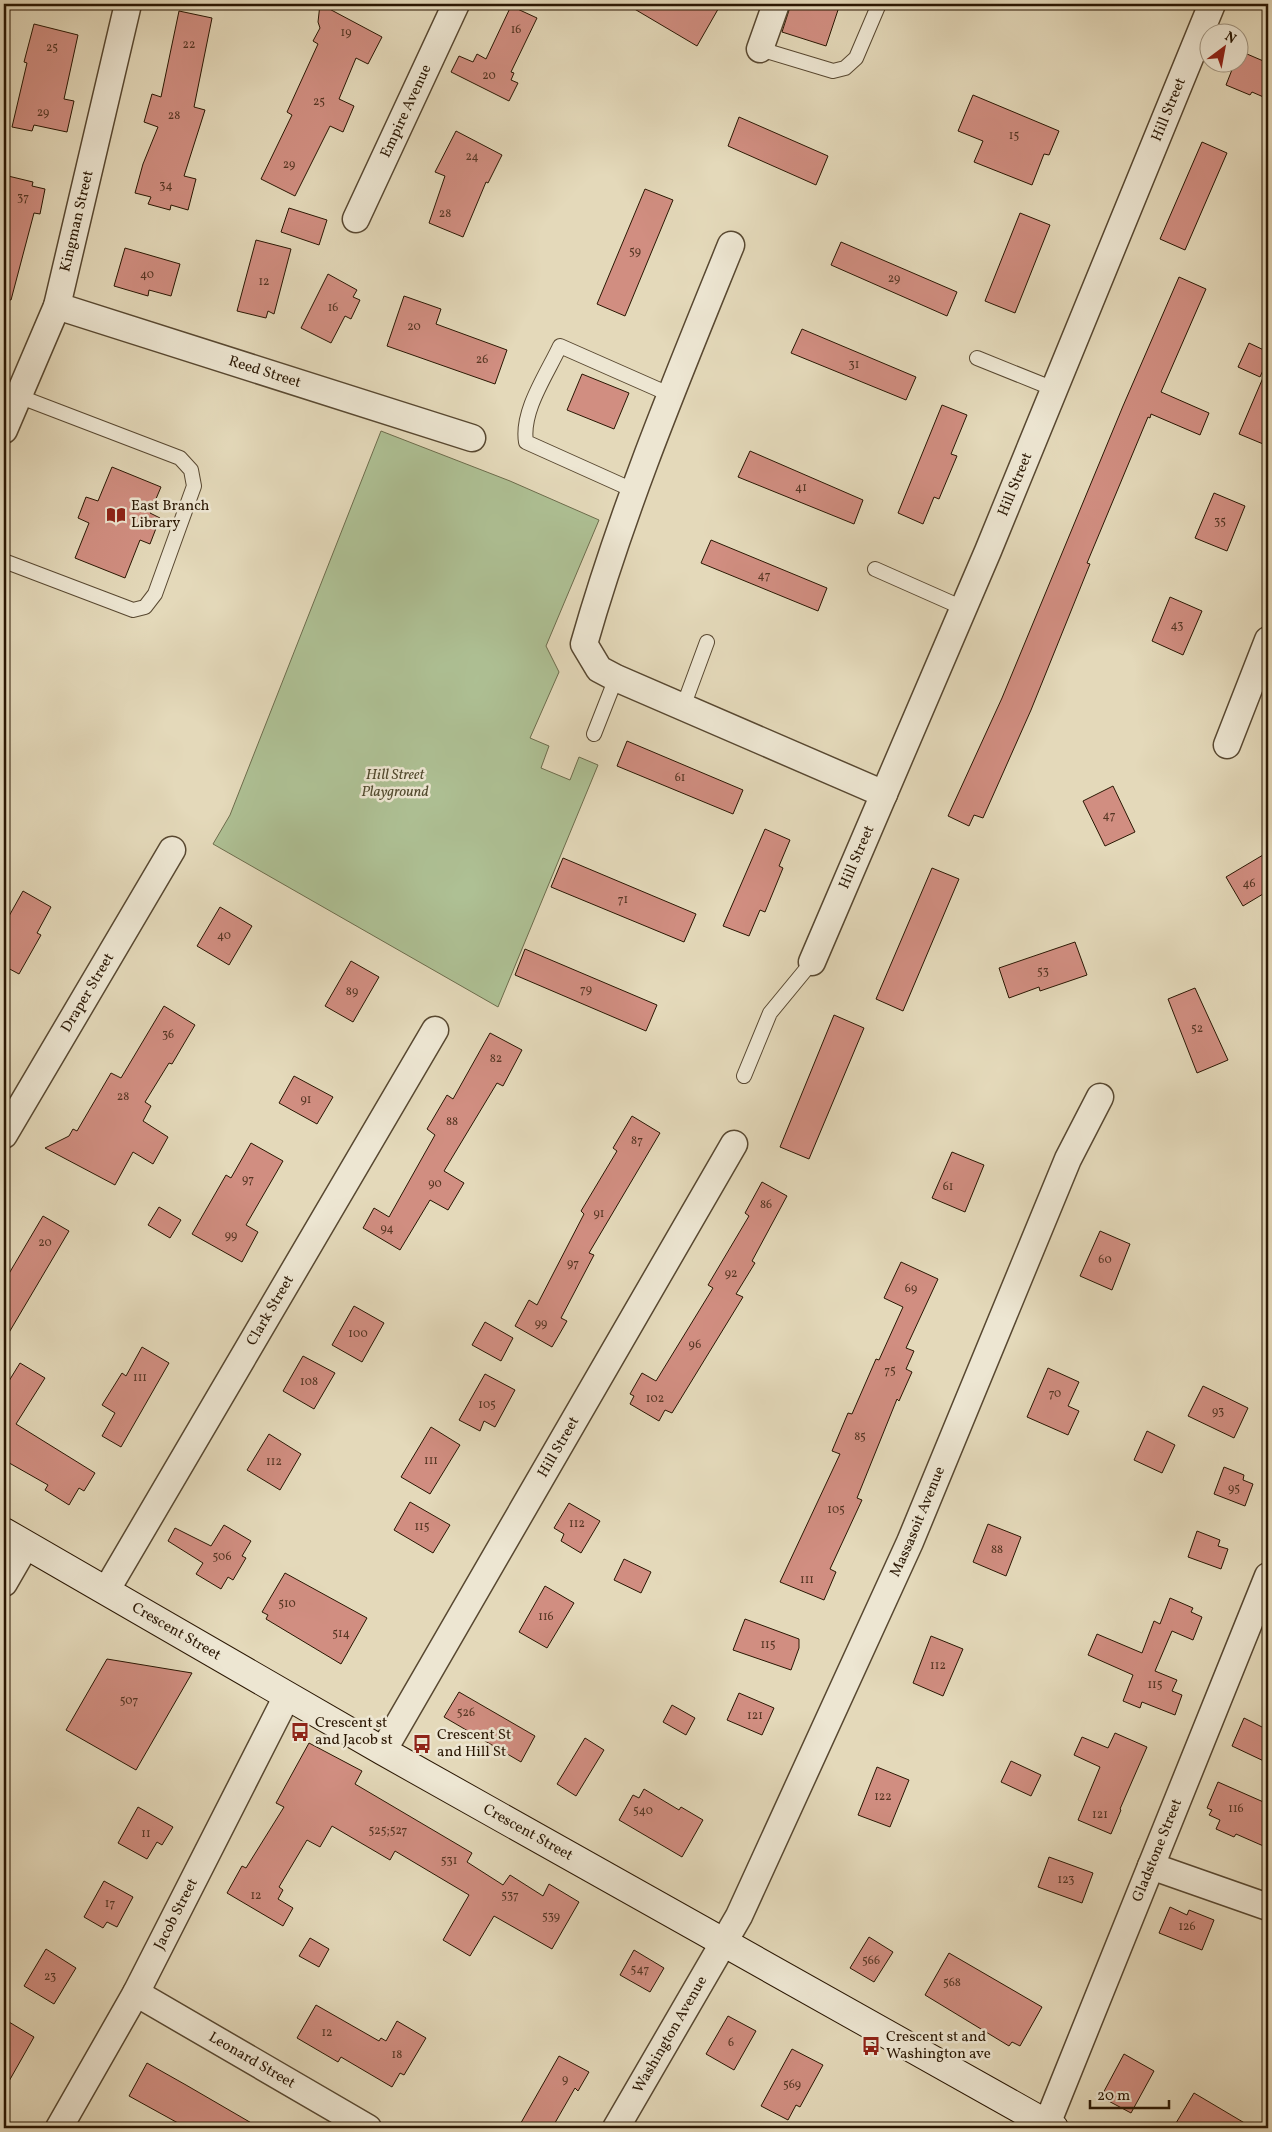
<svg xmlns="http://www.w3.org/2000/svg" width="1272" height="2132" viewBox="0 0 1272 2132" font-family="Vollkorn,serif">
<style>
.green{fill:#aec094;stroke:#6c6c4c}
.building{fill:#d18e81;stroke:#2a1703}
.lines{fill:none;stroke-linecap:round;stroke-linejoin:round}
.service-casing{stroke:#584831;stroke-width:16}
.minor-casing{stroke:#584831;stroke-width:29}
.secondary-casing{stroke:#2a1703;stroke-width:30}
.service{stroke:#ede6d2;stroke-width:14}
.minor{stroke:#ede6d2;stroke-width:26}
.secondary{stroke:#ede6d2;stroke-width:28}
.labels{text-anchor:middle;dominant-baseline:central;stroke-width:5;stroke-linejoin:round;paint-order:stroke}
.number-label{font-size:12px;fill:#543522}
.street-label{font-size:15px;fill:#2a1703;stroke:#ede6d2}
.poi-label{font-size:15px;fill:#2a1703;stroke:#ede6d2;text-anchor:start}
.park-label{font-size:15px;font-style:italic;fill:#524a2e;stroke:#ede6d2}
</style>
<rect width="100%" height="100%" fill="#e4d9ba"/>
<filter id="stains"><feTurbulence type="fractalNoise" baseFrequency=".004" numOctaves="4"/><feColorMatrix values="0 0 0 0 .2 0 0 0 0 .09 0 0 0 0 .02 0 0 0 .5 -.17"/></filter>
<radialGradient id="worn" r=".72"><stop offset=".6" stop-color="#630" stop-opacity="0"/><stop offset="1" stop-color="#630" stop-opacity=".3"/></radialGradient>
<path class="green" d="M 381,431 L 510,481 L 599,520 L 546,646 L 559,672 L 530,738 L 549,746 L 541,768 L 570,780 L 579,757 L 598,765 L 498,1007 L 213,844 L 230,815 Z"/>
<path class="building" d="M 320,4 L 382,37 L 368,64 L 356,58 L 339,99 L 354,106 L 343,132 L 330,126 L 295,196 L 261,179 L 292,115 L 287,112 L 318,44 L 313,41 L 320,28 L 318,22 Z
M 626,4 L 721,4 L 697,46 Z
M 791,4 L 840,4 L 826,46 L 782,32 Z
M 511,6 L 537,18 L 511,72 L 514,73 L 511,80 L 518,83 L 509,101 L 451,72 L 459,56 L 473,62 L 477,54 L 486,59 Z
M 179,11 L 212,18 L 194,107 L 205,110 L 184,176 L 196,179 L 188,210 L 171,205 L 170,210 L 148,204 L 151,197 L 135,193 L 143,164 L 158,127 L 144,122 L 152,94 L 161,97 Z
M 34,24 L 78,35 L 64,99 L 74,101 L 67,132 L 34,125 L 32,131 L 12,127 L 27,63 L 24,62 Z
M 1240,51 L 1268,63 L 1268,99 L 1252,92 L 1250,95 L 1226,85 L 1235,62 L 1240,62 Z
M 973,95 L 1059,131 L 1049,155 L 1044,154 L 1032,185 L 974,162 L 983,141 L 958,131 Z
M 739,117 L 828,156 L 816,185 L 728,146 Z
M 456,131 L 502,155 L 488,183 L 486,182 L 463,237 L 429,223 L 445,176 L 435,172 Z
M 1202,142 L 1227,153 L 1185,250 L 1160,239 Z
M 4,175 L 33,182 L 32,186 L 45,189 L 40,214 L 34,213 L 11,300 L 4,299 Z
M 645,189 L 673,200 L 625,316 L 597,304 Z
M 289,208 L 327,220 L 319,245 L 281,232 Z
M 1020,213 L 1050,225 L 1015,313 L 985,301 Z
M 256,240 L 291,249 L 274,314 L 268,311 L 266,318 L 237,311 Z
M 841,242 L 957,292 L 947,316 L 831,265 Z
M 125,248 L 180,264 L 171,296 L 149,290 L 148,296 L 114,286 Z
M 328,274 L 357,290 L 353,297 L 360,300 L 351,319 L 345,316 L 331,343 L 301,328 Z
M 1179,277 L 1206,289 L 1161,392 L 1209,413 L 1200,435 L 1151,414 L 1150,418 L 1148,417 L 1087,563 L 1090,564 L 1031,710 L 983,818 L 974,815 L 969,826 L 948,816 L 1002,698 L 1123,406 Z
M 404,296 L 441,309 L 436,324 L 507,350 L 495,384 L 387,346 Z
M 802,329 L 916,377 L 906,400 L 791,353 Z
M 1249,343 L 1268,352 L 1268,359 L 1260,377 L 1238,367 Z
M 1268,366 L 1268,446 L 1239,434 Z
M 582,374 L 629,393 L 614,429 L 567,410 Z
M 942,405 L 967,415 L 951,454 L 957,456 L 939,499 L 934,497 L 923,524 L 898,513 Z
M 750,451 L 863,500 L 854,524 L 738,477 Z
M 112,467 L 161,487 L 150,513 L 160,518 L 150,544 L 140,540 L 125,578 L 75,558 L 89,523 L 78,518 L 86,497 L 98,501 Z
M 1214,493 L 1245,506 L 1227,551 L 1195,538 Z
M 711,540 L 827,588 L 818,611 L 701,563 Z
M 1170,597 L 1202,611 L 1183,655 L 1152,641 Z
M 627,741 L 743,790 L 733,814 L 617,766 Z
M 1113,786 L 1135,832 L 1105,846 L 1083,801 Z
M 765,829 L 790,840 L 779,866 L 783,868 L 765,912 L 760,910 L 749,936 L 723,926 Z
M 1268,852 L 1268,891 L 1243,906 L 1226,877 Z
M 563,858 L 696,914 L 684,942 L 551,887 Z
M 932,868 L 959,879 L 903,1011 L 876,999 Z
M 23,891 L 51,907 L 37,933 L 41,935 L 19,974 L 4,966 L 4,925 Z
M 220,907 L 252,926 L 229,965 L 197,946 Z
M 1075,942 L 1087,975 L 1040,991 L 1039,987 L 1009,998 L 999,968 Z
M 525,949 L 657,1005 L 646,1031 L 515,975 Z
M 351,961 L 379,977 L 353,1022 L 325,1006 Z
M 1195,988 L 1228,1060 L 1197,1073 L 1168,999 Z
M 164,1006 L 195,1025 L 172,1064 L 169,1063 L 145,1102 L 151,1106 L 143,1121 L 168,1137 L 153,1164 L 133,1152 L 115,1185 L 45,1148 L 69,1136 L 73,1129 L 77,1131 L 111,1073 L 121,1078 Z
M 834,1015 L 864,1028 L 809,1159 L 780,1147 Z
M 490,1033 L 522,1050 L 503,1086 L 497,1083 L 444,1171 L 464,1183 L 448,1210 L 430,1200 L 400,1250 L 363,1228 L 374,1208 L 389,1217 L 435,1135 L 427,1129 L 447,1095 L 453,1099 Z
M 294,1076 L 333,1097 L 317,1124 L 279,1103 Z
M 632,1116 L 660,1133 L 589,1253 L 594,1255 L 561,1318 L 567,1321 L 552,1347 L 515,1326 L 529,1300 L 537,1305 L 584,1214 L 581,1211 L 617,1151 L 613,1148 Z
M 251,1143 L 283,1161 L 246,1225 L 258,1232 L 242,1262 L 192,1234 L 226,1175 L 231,1178 Z
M 952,1152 L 984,1165 L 965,1212 L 932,1198 Z
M 762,1182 L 787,1196 L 752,1261 L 755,1263 L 736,1294 L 743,1297 L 672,1413 L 665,1410 L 659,1421 L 630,1404 L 634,1396 L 630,1394 L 642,1373 L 656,1381 L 713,1288 L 708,1285 L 749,1216 L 745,1213 Z
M 159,1207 L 181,1220 L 170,1238 L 148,1225 Z
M 43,1216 L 69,1231 L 4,1341 L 4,1282 Z
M 1100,1231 L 1130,1244 L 1112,1290 L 1080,1276 Z
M 901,1262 L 938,1279 L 906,1348 L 914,1351 L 906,1369 L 912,1372 L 899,1401 L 897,1399 L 857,1498 L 862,1500 L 830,1569 L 836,1572 L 824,1600 L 780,1582 L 840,1454 L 832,1451 L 848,1413 L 852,1414 L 876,1359 L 879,1360 L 903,1307 L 884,1298 Z
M 354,1306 L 384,1323 L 362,1362 L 332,1345 Z
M 485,1322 L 513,1338 L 501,1361 L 472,1345 Z
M 142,1347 L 169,1363 L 121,1447 L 102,1436 L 115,1413 L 102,1405 L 122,1373 L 126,1376 Z
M 303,1356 L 335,1373 L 314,1409 L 283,1391 Z
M 20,1363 L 45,1378 L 16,1424 L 95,1473 L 84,1491 L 79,1488 L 69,1505 L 45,1490 L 48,1485 L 4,1460 L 4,1389 Z
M 1048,1368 L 1079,1382 L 1068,1406 L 1079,1411 L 1068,1435 L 1027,1417 Z
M 485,1374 L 515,1390 L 495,1427 L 484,1421 L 480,1431 L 459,1420 Z
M 1203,1386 L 1248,1408 L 1234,1438 L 1188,1416 Z
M 431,1427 L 460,1445 L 430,1494 L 401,1477 Z
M 1147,1431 L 1175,1445 L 1162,1473 L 1134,1460 Z
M 269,1434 L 301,1454 L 280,1490 L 247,1470 Z
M 1224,1467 L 1244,1475 L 1243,1480 L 1253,1484 L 1245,1506 L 1214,1494 Z
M 410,1502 L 450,1525 L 433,1553 L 394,1530 Z
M 569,1503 L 600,1521 L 581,1553 L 561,1541 L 564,1534 L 554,1528 Z
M 988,1524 L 1021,1537 L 1006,1576 L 973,1562 Z
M 224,1525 L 251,1541 L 242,1556 L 246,1558 L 233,1580 L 228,1577 L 221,1589 L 196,1574 L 203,1563 L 168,1541 L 175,1528 L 211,1546 Z
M 1197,1531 L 1220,1540 L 1218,1546 L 1228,1549 L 1221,1569 L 1188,1557 Z
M 624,1559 L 651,1572 L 641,1593 L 614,1580 Z
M 285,1573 L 367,1618 L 341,1664 L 266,1619 L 268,1615 L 262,1612 Z
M 545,1586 L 574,1603 L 547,1648 L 519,1632 Z
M 1170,1598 L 1193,1608 L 1191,1612 L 1202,1617 L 1193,1640 L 1172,1631 L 1155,1671 L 1177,1680 L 1172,1691 L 1182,1695 L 1175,1715 L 1142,1702 L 1140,1708 L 1123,1701 L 1133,1675 L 1088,1655 L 1097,1634 L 1142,1653 L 1154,1621 L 1160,1624 Z
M 745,1619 L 799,1639 L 799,1648 L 791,1670 L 733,1650 Z
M 931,1636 L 963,1649 L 943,1696 L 913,1683 Z
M 107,1659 L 192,1673 L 136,1770 L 66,1730 Z
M 459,1692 L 535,1736 L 521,1762 L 444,1717 Z
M 739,1693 L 774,1708 L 762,1735 L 727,1720 Z
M 672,1705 L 695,1718 L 686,1735 L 663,1722 Z
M 1244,1718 L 1268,1730 L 1268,1763 L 1232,1746 Z
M 1115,1733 L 1147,1747 L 1120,1809 L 1121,1810 L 1111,1834 L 1078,1820 L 1100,1767 L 1074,1755 L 1082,1737 L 1108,1748 Z
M 585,1738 L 604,1750 L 576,1796 L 557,1784 Z
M 309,1743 L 362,1771 L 355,1784 L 472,1853 L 467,1862 L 503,1885 L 510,1875 L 543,1896 L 549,1884 L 579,1902 L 552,1949 L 494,1916 L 470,1956 L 443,1940 L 469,1895 L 395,1851 L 390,1860 L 332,1826 L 320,1847 L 307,1840 L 279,1887 L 283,1890 L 278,1899 L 293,1908 L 283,1926 L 227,1893 L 242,1866 L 246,1868 L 284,1807 L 276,1803 Z
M 1011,1761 L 1041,1775 L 1031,1796 L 1001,1782 Z
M 877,1767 L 909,1780 L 890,1827 L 858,1815 Z
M 1218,1782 L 1268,1804 L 1268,1848 L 1236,1834 L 1234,1837 L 1216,1829 L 1220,1820 L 1209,1815 L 1212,1810 L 1207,1808 Z
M 644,1789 L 679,1810 L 681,1807 L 703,1820 L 682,1857 L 619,1820 L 633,1795 L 639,1798 Z
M 138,1807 L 173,1827 L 162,1845 L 157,1842 L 147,1859 L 118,1843 Z
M 1049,1857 L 1093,1873 L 1082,1903 L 1038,1887 Z
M 104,1881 L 133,1897 L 117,1927 L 107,1922 L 103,1928 L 84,1917 Z
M 1170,1907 L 1187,1915 L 1189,1910 L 1214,1920 L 1202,1950 L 1159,1933 Z
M 869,1937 L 893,1952 L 874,1982 L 850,1968 Z
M 310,1938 L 329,1949 L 319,1967 L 299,1956 Z
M 46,1949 L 76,1968 L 54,2004 L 24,1986 Z
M 634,1950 L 664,1968 L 650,1992 L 620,1975 Z
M 949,1953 L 1042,2007 L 1020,2046 L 1012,2042 L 1009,2046 L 925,1995 Z
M 316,2005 L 379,2041 L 381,2038 L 386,2041 L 397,2021 L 426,2038 L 404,2075 L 400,2073 L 392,2087 L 341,2057 L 338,2062 L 297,2038 Z
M 728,2016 L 756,2031 L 734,2070 L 706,2054 Z
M 4,2019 L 34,2037 L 4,2090 Z
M 792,2049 L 823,2065 L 800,2107 L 796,2105 L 788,2120 L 761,2106 Z
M 1124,2054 L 1154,2071 L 1131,2113 L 1101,2097 Z
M 559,2056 L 589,2072 L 578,2091 L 575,2088 L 552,2128 L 518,2128 Z
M 147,2063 L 186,2085 L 260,2128 L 187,2128 L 129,2096 Z
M 1194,2093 L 1253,2128 L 1173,2128 Z"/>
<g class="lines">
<g class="service-casing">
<path id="service" d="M 760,49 L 833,71 L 845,68 L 856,58 L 879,4
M 977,358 L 1054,389
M 635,491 L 526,442 C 521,411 547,374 560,346 L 671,395
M 4,561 L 133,610 L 145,607 L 155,594 L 194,486 L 191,470 L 180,458 L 18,396
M 875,569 L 963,608
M 683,707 L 707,642
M 594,734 L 616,678
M 744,1076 L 770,1013 L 812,962"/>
</g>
<g class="minor-casing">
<g id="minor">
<path d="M 760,49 L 776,4"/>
<path id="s1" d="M 356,219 L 456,4"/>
<path d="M 731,245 C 678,376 623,507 584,644 L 599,669 L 616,678 L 884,794"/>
<path id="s2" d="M 57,306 L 472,438"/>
<path id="s3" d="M 4,430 L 57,306 L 128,4"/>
<path d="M 1227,745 L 1268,640"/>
<path id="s4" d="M 812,962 L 988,551 L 1212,4"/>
<path id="s5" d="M 4,1135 L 172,850"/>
<path d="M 4,1583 L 26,1545"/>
<path id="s6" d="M 106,1591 L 435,1030"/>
<path id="s7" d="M 383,1751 L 734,1144"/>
<path d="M 1151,1866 L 1268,1907"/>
<path id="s8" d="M 136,1993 L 368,2128"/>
<path id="s9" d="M 1047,2124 L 1268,1576"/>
<path id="s10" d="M 59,2128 L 136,1993 L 287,1696"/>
<path id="s11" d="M 616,2128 L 739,1916 L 910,1542 L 1068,1159 L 1100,1097"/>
</g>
</g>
<g class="secondary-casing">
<g id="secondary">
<path id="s12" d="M 4,1532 L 383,1751 L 1054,2128"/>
</g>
</g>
<use href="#service" class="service"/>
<use href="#minor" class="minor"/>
<use href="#secondary" class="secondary"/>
</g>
<defs>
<g id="library-bare" transform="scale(1.5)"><path d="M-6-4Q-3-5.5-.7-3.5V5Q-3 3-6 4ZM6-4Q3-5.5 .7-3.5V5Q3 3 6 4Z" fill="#8f2418" stroke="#ede6d2" stroke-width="2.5" paint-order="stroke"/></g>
<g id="bus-bare" transform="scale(1.5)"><path d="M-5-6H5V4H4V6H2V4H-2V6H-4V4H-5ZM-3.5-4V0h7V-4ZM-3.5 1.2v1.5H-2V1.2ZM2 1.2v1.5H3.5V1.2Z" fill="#8f2418" stroke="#ede6d2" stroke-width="2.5" paint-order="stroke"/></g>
</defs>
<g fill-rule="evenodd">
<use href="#library-bare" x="116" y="515"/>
<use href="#bus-bare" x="300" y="1732"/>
<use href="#bus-bare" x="422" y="1744"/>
<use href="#bus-bare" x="871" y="2046"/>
</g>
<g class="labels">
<g class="number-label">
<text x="516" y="30">16</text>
<text x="346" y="33">19</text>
<text x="189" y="45">22</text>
<text x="52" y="48">25</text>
<text x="489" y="76">20</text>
<text x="319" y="102">25</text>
<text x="43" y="113">29</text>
<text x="174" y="116">28</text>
<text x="1014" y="136">15</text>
<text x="472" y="157">24</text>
<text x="289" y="165">29</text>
<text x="166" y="186">34</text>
<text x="23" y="198">37</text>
<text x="445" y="214">28</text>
<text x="635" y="252">59</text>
<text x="147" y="275">40</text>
<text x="894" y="279">29</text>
<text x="264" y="282">12</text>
<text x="333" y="308">16</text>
<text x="414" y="327">20</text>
<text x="482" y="360">26</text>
<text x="854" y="365">31</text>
<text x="801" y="488">41</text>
<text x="1220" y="522">35</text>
<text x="764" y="576">47</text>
<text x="1177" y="626">43</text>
<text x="680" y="778">61</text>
<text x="1109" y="816">47</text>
<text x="1249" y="884">46</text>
<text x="623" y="900">71</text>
<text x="224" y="936">40</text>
<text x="1043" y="972">53</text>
<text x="586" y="990">79</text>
<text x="352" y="992">89</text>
<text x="1197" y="1029">52</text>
<text x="168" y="1035">36</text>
<text x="496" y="1059">82</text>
<text x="123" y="1097">28</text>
<text x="306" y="1100">91</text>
<text x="452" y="1122">88</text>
<text x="637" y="1141">87</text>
<text x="248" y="1180">97</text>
<text x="435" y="1184">90</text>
<text x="948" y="1187">61</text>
<text x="766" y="1205">86</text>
<text x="599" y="1214">91</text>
<text x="387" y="1229">94</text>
<text x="231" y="1236">99</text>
<text x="45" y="1243">20</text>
<text x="1105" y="1260">60</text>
<text x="573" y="1264">97</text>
<text x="731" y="1274">92</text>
<text x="911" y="1289">69</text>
<text x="541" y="1324">99</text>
<text x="358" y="1334">100</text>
<text x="695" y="1345">96</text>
<text x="890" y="1371">75</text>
<text x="140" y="1378">111</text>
<text x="309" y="1382">108</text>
<text x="1055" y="1394">70</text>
<text x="655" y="1399">102</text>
<text x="487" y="1405">105</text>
<text x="1218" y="1412">93</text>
<text x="860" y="1437">85</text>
<text x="431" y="1461">111</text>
<text x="274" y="1462">112</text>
<text x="1234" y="1489">95</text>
<text x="836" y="1510">105</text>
<text x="577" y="1524">112</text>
<text x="422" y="1527">115</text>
<text x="997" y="1550">88</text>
<text x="222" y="1557">506</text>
<text x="807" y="1580">111</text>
<text x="287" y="1604">510</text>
<text x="546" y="1617">116</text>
<text x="341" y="1634">514</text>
<text x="768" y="1645">115</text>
<text x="938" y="1666">112</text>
<text x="1155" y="1685">115</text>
<text x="129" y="1701">507</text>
<text x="466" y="1713">526</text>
<text x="755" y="1716">121</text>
<text x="883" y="1797">122</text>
<text x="1236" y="1809">116</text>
<text x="643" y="1811">540</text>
<text x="1100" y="1815">121</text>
<text x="388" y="1831">525;527</text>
<text x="146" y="1834">11</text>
<text x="449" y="1861">531</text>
<text x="1066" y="1880">123</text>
<text x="256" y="1896">12</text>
<text x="510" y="1896">537</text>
<text x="110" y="1904">17</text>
<text x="551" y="1917">539</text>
<text x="1187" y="1927">126</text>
<text x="871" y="1961">566</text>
<text x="640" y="1970">547</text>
<text x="50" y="1977">23</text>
<text x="952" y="1983">568</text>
<text x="327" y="2033">12</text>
<text x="731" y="2043">6</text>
<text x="397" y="2055">18</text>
<text x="565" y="2080">9</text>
<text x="792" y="2085">569</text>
</g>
<g class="street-label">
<text stroke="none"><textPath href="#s4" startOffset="924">Hill Street</textPath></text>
<text stroke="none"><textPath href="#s1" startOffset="119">Empire Avenue</textPath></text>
<text stroke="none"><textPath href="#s3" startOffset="222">Kingman Street</textPath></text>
<text stroke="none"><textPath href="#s2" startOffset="218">Reed Street</textPath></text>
<text stroke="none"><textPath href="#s4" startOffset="519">Hill Street</textPath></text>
<text stroke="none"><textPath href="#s4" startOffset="114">Hill Street</textPath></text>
<text stroke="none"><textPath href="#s5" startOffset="165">Draper Street</textPath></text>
<text stroke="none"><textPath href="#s6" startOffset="325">Clark Street</textPath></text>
<text stroke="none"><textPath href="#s7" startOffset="351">Hill Street</textPath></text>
<text stroke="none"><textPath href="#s11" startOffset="678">Massasoit Avenue</textPath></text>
<text stroke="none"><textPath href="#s12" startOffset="199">Crescent Street</textPath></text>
<text stroke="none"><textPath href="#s12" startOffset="604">Crescent Street</textPath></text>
<text stroke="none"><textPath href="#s9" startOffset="295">Gladstone Street</textPath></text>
<text stroke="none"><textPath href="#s10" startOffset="244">Jacob Street</textPath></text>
<text stroke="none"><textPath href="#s11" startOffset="108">Washington Avenue</textPath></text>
<text stroke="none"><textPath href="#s8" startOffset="134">Leonard Street</textPath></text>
</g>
<g class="poi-label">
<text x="131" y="506">East Branch<tspan x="131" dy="17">Library</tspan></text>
<text x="315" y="1723">Crescent st<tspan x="315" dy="17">and Jacob st</tspan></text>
<text x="437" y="1735">Crescent St<tspan x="437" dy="17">and Hill St</tspan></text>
<text x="886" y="2037">Crescent st and<tspan x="886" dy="17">Washington ave</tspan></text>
</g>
<g class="park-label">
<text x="395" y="775">Hill Street<tspan x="395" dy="17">Playground</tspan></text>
</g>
</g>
<rect width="1272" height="2132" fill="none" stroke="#e4d9ba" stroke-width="20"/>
<rect x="5" y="5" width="1262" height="2122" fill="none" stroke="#2a1703" stroke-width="2.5"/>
<rect x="10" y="10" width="1252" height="2112" fill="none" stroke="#2a1703"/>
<g transform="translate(1224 48) rotate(32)"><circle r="24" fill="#ede6d2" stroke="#9f937f"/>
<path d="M0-4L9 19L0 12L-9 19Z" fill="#8f2418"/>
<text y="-8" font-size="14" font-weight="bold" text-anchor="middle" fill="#2a1703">N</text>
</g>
<path d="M1090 2100v8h79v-8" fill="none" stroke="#2a1703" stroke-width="2.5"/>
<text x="1097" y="2100" font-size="15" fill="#2a1703" stroke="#ede6d2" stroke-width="4" paint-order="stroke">20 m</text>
<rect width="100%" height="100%" filter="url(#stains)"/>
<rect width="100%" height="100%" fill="url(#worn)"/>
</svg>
